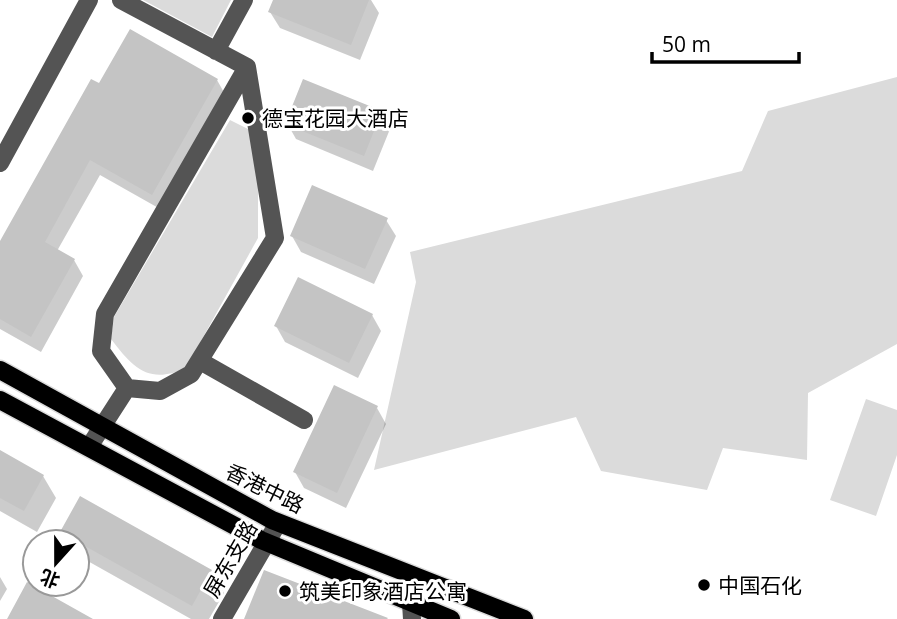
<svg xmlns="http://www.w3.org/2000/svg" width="897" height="619" viewBox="0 0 897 619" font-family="'Open Sans','Noto Sans SC',sans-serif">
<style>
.green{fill:#dbdbdb}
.shadow{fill:#0003}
.building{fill:#c4c4c4}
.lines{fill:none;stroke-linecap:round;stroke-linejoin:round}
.major-casing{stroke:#dbdbdb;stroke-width:21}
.minor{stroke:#545454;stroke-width:18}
.major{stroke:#000;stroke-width:18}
.poi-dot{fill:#000;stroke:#fff;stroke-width:2.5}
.labels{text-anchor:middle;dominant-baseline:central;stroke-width:6;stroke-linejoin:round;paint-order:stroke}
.poi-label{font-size:21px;fill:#000;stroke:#fff;text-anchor:start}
.street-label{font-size:21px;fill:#000;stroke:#fff}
</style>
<rect width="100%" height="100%" fill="#fff"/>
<path class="green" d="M 143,0 L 231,0 L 212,37 Z
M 897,77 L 897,344 L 808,393 L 807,460 L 723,448 L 707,490 L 601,471 L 576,417 L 374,470 L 416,282 L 410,252 L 742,171 L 768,111 Z
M 230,120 L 258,134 L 258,238 L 186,368 C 149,385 133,368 111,339 L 114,317 Z
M 866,399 L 897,410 L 897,455 L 876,516 L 830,500 Z"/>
<path class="shadow" d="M 275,0 L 371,0 L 379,13 L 360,60 L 280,28 L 270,12 Z
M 217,80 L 226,96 L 162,210 L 100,175 L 57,251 L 74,260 L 83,276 L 41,352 L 0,329 L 0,244 L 100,86 Z
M 381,113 L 390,129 L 373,171 L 296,139 L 287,123 Z
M 386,220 L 396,236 L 374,284 L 301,252 L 292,236 Z
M 372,315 L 381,331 L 358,378 L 285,342 L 276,326 Z
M 377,408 L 386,424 L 346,508 L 304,488 L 295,472 Z
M 0,452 L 43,476 L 56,498 L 37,532 L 0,511 Z
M 62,532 L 211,571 L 224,593 L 209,619 L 191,619 L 77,555 L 77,542 L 68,542 Z
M 0,577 L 7,589 L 0,601 Z"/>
<path class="building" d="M 273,0 L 369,0 L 351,45 L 268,12 Z
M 130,29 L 218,79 L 152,195 L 90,160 L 45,242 L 75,259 L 31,337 L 0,319 L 0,241 L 91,79 L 99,83 Z
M 303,79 L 382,111 L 364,156 L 285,124 Z
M 312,185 L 388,218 L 365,269 L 290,236 Z
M 298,277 L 373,314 L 349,363 L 274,326 Z
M 334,385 L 378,406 L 337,493 L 293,472 Z
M 0,450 L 44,475 L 24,511 L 0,498 Z
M 80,496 L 212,570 L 192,606 L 60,532 Z
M 264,570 L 388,618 L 387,619 L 244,619 Z
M 27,582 L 93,619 L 7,619 Z"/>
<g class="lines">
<g class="major-casing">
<path id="major" d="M 0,370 L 272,520 L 524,619
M 0,400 L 261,540 L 451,619"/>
</g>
<path class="minor" d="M 216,51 L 244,0
M 0,163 L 89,0
M 200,361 L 304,420
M 127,388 L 101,351 L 105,314 L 247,67
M 89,447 L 127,388 L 160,391 L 191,374 L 275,238 L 247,67 L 121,0
M 411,603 L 412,619
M 222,619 L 278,523"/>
<use href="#major" class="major"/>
</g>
<g class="poi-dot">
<circle cx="248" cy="118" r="7"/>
<circle cx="704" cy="585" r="7"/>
<circle cx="285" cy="591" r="7"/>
</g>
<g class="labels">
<g class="poi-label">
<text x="262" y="118">德宝花园大酒店</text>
<text x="718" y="585">中国石化</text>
<text x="299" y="591">筑美印象酒店公寓</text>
</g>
<g class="street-label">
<text transform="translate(265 488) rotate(26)">香港中路</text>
<text transform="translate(230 559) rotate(-60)">屏东支路</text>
</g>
</g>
<g transform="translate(56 563) rotate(201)"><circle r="33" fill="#ffffff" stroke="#999999" stroke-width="2"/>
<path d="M0-5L12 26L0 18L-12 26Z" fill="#000000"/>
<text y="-10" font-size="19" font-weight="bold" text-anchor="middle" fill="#000000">北</text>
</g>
<path d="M652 52v10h147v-10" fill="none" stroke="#000000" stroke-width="3.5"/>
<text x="662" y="52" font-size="21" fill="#000000" stroke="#ffffff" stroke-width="5" paint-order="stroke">50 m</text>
</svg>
